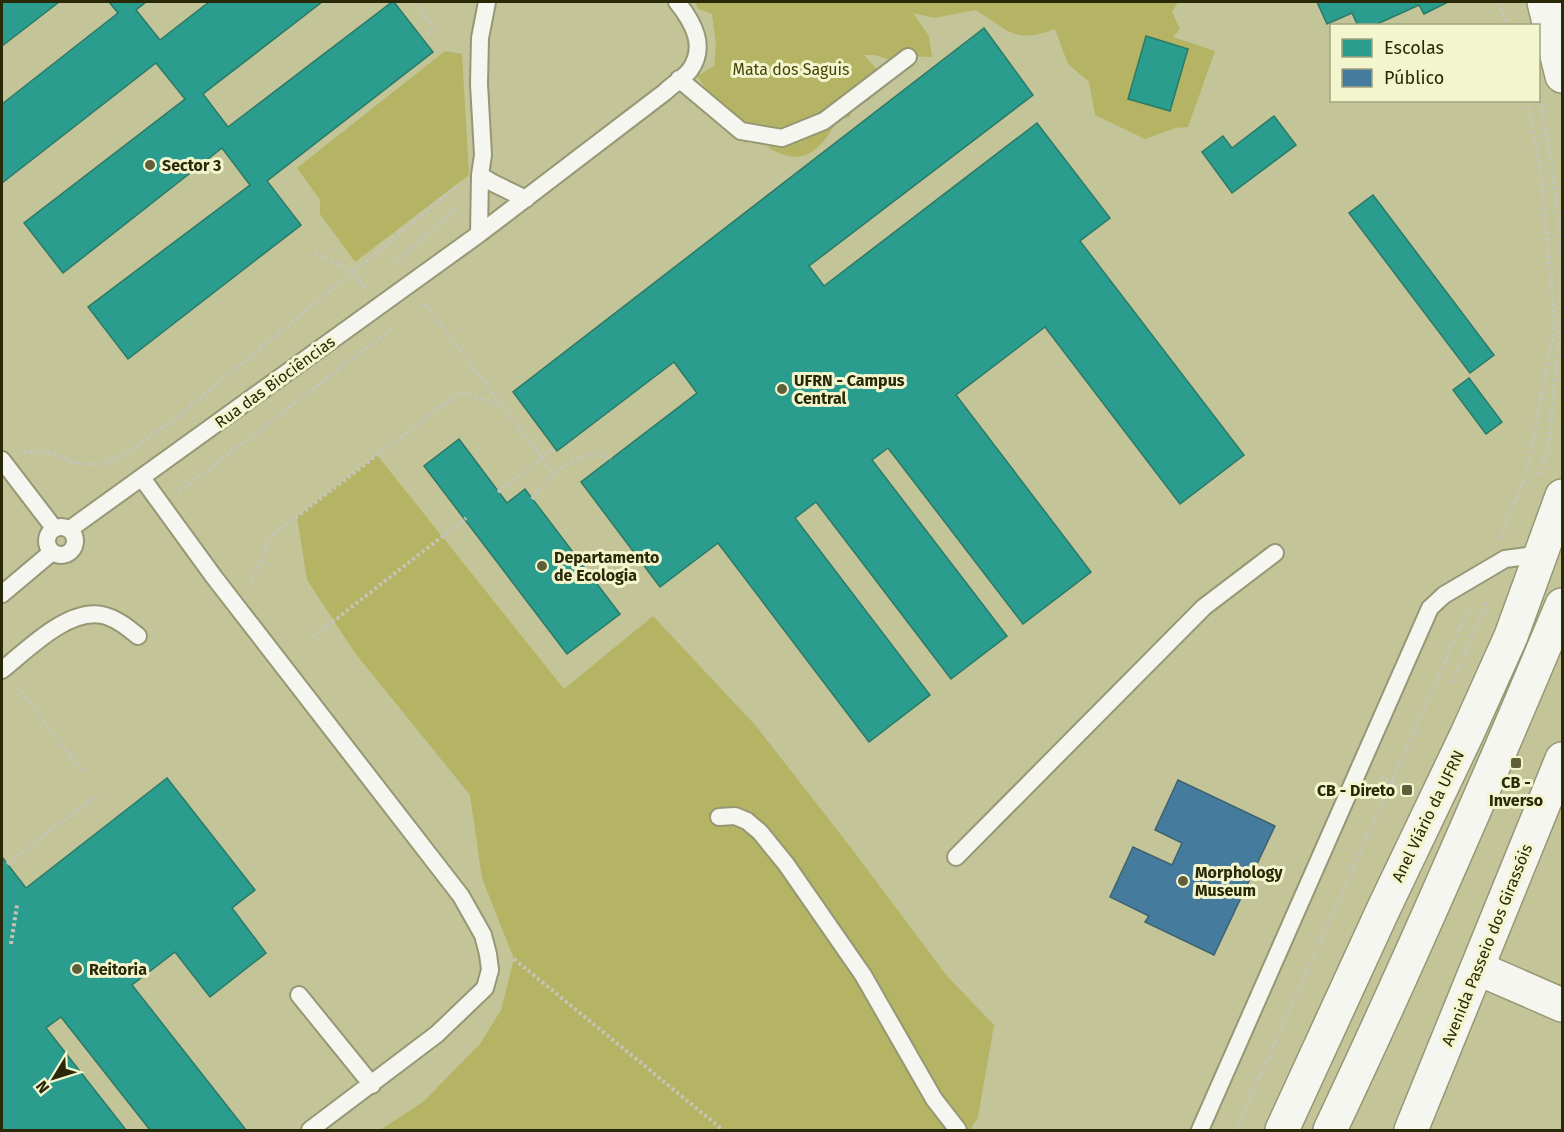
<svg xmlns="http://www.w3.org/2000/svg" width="1564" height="1132" viewBox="0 0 1564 1132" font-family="'Fira Sans',sans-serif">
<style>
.green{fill:#b4b464}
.schools{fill:#2a9d8f;stroke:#2a7a66;stroke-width:1.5}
.public{fill:#457b9d;stroke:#3d6270;stroke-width:1.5}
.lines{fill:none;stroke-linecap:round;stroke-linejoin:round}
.service-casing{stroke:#969774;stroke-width:20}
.minor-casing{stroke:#969774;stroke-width:36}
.tertiary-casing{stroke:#969774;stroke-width:36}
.secondary-casing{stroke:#969774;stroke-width:36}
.path{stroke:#c4c4b7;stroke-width:4;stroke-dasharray:3 3;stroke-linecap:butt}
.service{stroke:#f6f6f0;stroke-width:16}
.minor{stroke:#f6f6f0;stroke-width:33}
.tertiary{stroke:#f6f6f0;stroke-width:33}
.secondary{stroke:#f6f6f0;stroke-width:33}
.poi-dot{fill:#5f5f3a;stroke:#f3f5ce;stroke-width:2}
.labels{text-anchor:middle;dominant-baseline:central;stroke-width:6;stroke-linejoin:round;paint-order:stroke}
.park-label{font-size:16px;fill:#444406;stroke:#f3f5ce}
.poi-label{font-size:16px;font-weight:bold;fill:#292907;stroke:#f3f5ce;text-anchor:start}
.street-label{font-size:16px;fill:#292907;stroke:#f3f5ce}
</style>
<rect width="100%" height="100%" fill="#c4c499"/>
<path class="green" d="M 695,2 L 1178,2 L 1172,12 L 1180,29 L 1173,37 L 1215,51 L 1188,127 L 1175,128 L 1145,139 L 1095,115 L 1089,82 L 1068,64 L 1055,29 C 1012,45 1009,29 975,10 L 934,18 L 913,13 L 929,36 L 932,57 L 907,56 L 888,59 L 874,55 L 864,55 L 879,72 L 871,87 L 870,100 L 853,106 L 850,117 L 838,119 C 822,149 804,169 769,148 L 768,139 L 758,138 L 745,143 L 697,76 L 714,66 L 716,46 L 712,14 L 698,9 Z
M 445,51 L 462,54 L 469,175 L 355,262 L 320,214 L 320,200 L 297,168 Z
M 377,455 L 564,689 L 653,616 L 756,726 L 855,853 L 947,976 L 994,1025 L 978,1117 L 970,1130 L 380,1130 L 423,1102 L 480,1044 L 501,1010 L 514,959 L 482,878 L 470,795 L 355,653 L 307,580 L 297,516 Z"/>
<path class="schools" d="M 2,2 L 59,2 L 2,46 Z
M 109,2 L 146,2 L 136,10 L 160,40 L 209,2 L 322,2 L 203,94 L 228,127 L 392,2 L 394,2 L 433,52 L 267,181 L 301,225 L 128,359 L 88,307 L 250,185 L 222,148 L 63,273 L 24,223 L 185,99 L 156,63 L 2,183 L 2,104 L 118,13 Z
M 1317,2 L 1445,2 L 1446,3 L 1424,14 L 1419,5 L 1373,26 L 1358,26 L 1352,13 L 1327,24 Z
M 984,28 L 1033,95 L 809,266 L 824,286 L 1037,123 L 1110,218 L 1080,241 L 1244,455 L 1180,504 L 1045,327 L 956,395 L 1091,572 L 1023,624 L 888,448 L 872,460 L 1007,636 L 951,679 L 816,502 L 795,518 L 930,695 L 869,742 L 718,543 L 660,587 L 581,482 L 697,393 L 674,362 L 557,451 L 513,392 Z
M 1146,36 L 1188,49 L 1170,111 L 1128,99 Z
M 1274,116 L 1296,145 L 1232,193 L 1202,152 L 1223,136 L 1232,148 Z
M 1373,195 L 1494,355 L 1470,373 L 1349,213 Z
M 1469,378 L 1502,422 L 1486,434 L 1453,390 Z
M 459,439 L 507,503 L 525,489 L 620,614 L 567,654 L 424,466 Z
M 167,778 L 255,890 L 232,908 L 266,953 L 210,997 L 175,952 L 132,985 L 246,1130 L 150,1130 L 61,1017 L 46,1028 L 126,1130 L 2,1130 L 2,857 L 26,888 Z"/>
<path class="public" d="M 1178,780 L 1275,826 L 1214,955 L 1145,922 L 1149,916 L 1110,897 L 1133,847 L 1172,865 L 1182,843 L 1155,830 Z"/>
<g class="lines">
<g class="service-casing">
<path id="service" d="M 679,79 L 741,131 L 782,138 L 824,121 L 908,57
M 480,175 L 493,183 L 526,199
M 479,234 L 480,175 L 483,155 L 479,84 L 480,38 L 487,2
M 2,460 L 54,528
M 142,478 L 214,577 L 461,896 L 483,935 L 488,954 L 490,970 L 485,988 L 437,1034 L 310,1130
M47 541a14 14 0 1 1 28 0a14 14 0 1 1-28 0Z
M 70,529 L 479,234 L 665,92 C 672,85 684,78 690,70 C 707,46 693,22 677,2
M 2,594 L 52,552
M 2,670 C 27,650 68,608 102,615 C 116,618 127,627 138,636
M 719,817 L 735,816 L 747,821 L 760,832 L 786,864 L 863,975 L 934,1099 L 958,1130
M 956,857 L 1204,607 L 1275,553
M 299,995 L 372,1085
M 1200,1130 L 1430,608 L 1444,595 L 1505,559 L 1542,554"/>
</g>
<g class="minor-casing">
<path id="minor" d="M 1477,968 L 1562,1005"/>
</g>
<g class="tertiary-casing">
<path id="tertiary" d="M 1411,1130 L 1562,759"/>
</g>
<g class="secondary-casing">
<path id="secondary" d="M 1544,2 L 1562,76
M 1282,1130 L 1383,910 L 1467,734 L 1511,636 L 1562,496
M 1330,1130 C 1412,957 1488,781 1562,605"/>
</g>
<path class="path" d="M 415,2 L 433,26 L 426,35
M 1498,2 L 1508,26
M 314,253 L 352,271 L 365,288
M 394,264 L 453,212 L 454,208
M 422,306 L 425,304 L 554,474
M 24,453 L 30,451 L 52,453 L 71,462 L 101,465 L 134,449 L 182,413 L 457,186
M 1538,475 L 1548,450 L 1561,318 L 1560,223 L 1541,99
M 179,492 L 390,330
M 498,492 L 554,448
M 532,499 C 549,477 581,442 611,459
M 1500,538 L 1526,475 L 1555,324 L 1541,174 L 1528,100
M 250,585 L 270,537 L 447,402 L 462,392 L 502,406
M 313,637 L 466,518
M 1452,683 L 1487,601
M 17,687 L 83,772
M 1380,777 L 1406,789
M 7,864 L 98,794
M 11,944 L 17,905
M 514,959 L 723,1130
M 1236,1130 L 1469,608"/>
<use href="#service" class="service"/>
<use href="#minor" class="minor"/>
<use href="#tertiary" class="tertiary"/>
<use href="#secondary" class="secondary"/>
</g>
<g class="poi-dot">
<circle cx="150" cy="165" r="6"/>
<circle cx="782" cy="389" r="6"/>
<circle cx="542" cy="566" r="6"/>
<rect x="1510" y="757" width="12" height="12" rx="3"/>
<rect x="1401" y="784" width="12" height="12" rx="3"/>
<circle cx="1183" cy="881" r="6"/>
<circle cx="77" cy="969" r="6"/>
</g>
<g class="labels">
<g class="park-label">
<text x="791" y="69">Mata dos Saguis</text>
</g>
<g class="poi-label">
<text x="162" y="165">Sector 3</text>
<text x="794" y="380">UFRN - Campus<tspan x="794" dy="18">Central</tspan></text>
<text x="554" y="557">Departamento<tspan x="554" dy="18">de Ecologia</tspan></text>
<text x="1516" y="782" text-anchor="middle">CB -<tspan x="1516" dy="18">Inverso</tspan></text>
<text x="1395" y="790" text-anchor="end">CB - Direto</text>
<text x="1195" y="872">Morphology<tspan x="1195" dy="18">Museum</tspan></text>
<text x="89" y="969">Reitoria</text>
</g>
<g class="street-label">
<text transform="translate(275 382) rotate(-36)">Rua das Biociências</text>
<text transform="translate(1428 816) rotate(-64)">Anel Viário da UFRN</text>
<text transform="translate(1487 945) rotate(-68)">Avenida Passeio dos Girassóis</text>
</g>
</g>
<rect width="1564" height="1132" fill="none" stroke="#292907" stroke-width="6"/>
<rect x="1330" y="24" width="210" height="78" fill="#f3f5ce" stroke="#a2a37e" stroke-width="1.5"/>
<rect x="1342" y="39" width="30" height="18" fill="#2a9d8f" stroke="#a2a37e" stroke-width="1.5"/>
<text x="1384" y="54" font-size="18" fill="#292907">Escolas</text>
<rect x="1342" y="69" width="30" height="18" fill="#457b9d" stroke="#a2a37e" stroke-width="1.5"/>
<text x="1384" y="84" font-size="18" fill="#292907">Público</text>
<g transform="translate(54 1078) rotate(232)" stroke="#f3f5ce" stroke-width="4.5" paint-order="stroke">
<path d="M0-4.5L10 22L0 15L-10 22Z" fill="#292907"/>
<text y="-9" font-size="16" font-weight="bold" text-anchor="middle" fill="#292907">N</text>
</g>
</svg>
